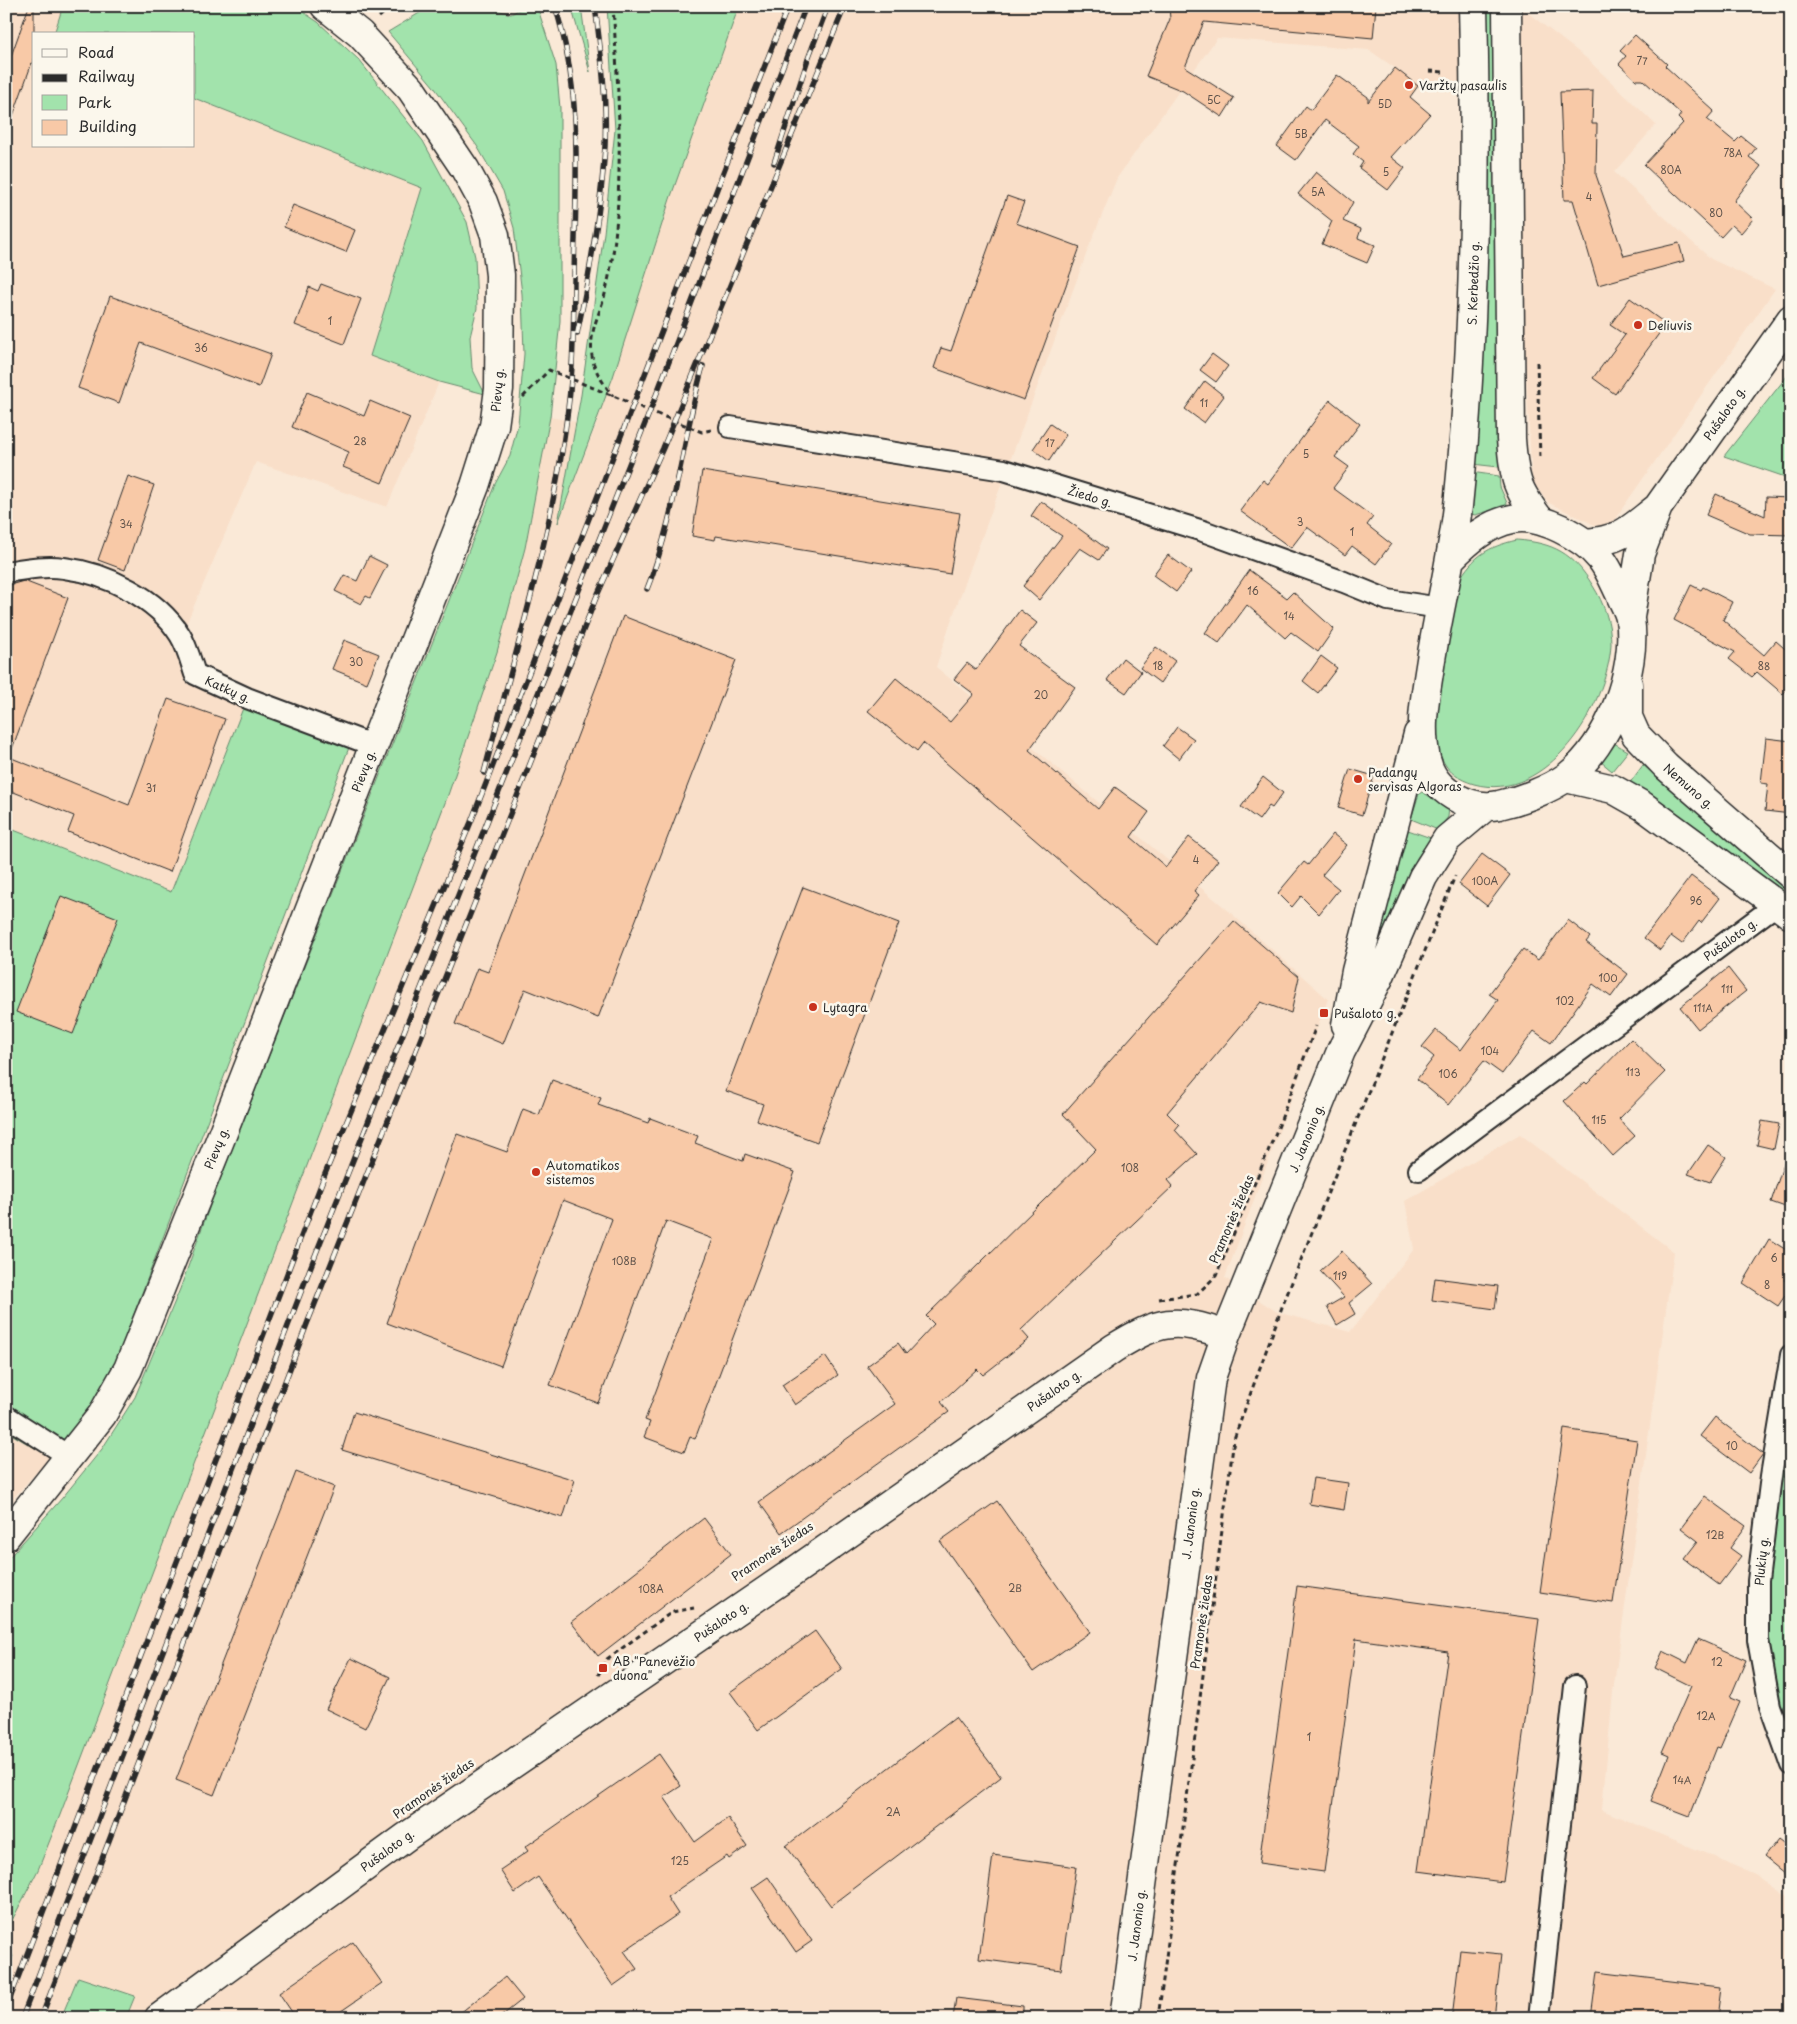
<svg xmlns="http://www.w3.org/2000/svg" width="1797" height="2024" viewBox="0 0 1797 2024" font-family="'Playpen Sans',sans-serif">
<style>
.built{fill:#f9dfc9}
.green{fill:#a2e3ac;stroke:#66876c}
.building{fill:#f8c9a7;stroke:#2b2b2b}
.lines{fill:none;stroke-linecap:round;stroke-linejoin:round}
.street-casing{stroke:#2b2b2b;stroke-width:24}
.secondary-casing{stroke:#2b2b2b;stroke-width:31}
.path{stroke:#2b2b2b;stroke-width:3;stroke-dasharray:5 4;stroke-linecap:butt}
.street{stroke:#fbf7ec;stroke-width:20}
.secondary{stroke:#fbf7ec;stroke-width:28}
.rail-casing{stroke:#2b2b2b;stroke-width:5.5}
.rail{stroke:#fbf7ec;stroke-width:4;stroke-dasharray:11;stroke-linecap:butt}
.poi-dot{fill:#c8321e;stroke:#fbf7ec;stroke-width:2}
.labels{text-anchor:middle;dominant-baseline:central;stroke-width:5;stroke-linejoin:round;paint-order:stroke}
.number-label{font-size:10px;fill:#5e524a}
.poi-label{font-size:12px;fill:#2b2b2b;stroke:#fbf7ec;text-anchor:start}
.street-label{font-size:12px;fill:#2b2b2b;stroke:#fbf7ec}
</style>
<rect width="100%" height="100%" fill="#fae9d7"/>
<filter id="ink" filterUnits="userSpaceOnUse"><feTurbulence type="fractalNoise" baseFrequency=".02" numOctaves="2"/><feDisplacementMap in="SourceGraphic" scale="10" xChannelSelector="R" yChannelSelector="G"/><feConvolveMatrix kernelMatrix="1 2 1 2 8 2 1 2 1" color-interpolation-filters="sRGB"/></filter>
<g filter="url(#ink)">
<path class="built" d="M 6,6 L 63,6 L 54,34 L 34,34 L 34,146 L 194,146 L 194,98 L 423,188 L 370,356 L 439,382 L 387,507 L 256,462 L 181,636 L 195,674 L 247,698 L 171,893 L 6,827 Z
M 739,6 L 1461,6 L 1463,94 L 1418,86 L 1376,139 L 1352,121 L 1395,68 L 1369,50 L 1217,38 L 1117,178 L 1087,252 L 951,621 L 936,667 L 1224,907 L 1328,999 L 1225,1278 L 1277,1312 L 1350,1332 L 1414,1249 L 1405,1201 L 1520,1134 L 1674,1252 L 1613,1692 L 1602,1810 L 1755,1874 L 1791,1899 L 1791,2018 L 126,2018 L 135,1997 L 78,1977 L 61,2018 L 6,2018 L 6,1975 L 13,1956 L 6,1947 L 6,1932 L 38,1870 L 60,1815 L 448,795 L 525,548 L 550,417 L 576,422 L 559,520 L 596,425 L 670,199 Z
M 1519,6 L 1585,57 L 1656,125 L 1614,172 L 1711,259 L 1775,289 L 1610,526 L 1597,526 L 1549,503 L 1532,482 L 1521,277 Z
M 6,1431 L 50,1457 L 6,1506 Z"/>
<path class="green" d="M 63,6 L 294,6 L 318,22 L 359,60 L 423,141 L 467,222 L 475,257 L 477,308 L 470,337 L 472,368 L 485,394 L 439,382 L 370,356 L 422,188 L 194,98 L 194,34 L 54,34 Z
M 431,6 L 483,6 L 511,14 L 526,6 L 537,6 L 556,65 L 560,108 L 560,321 L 550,417 L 525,548 L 497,652 L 448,795 L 60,1815 L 38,1870 L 6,1932 L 6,1561 L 63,1497 L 102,1449 L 135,1397 L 180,1289 L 212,1200 L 495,484 L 510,456 L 518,424 L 524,354 L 522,294 L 514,228 L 503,191 L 477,146 L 434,87 L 388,32 Z
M 571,6 L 581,6 L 590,72 Z
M 607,6 L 739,6 L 670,199 L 613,377 L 558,523 L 581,395 L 604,233 L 615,130 Z
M 1484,6 L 1495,6 L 1499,467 L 1472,464 Z
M 1791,371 L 1791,479 L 1724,456 Z
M 1471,472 L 1499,476 L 1500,487 L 1507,503 L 1506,506 L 1475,515 L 1468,513 Z
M 1517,540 C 1554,543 1573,553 1593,586 C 1604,603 1611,624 1611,644 C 1608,706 1546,804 1474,784 C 1443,775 1438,755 1434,726 L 1458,582 C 1474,555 1488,547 1517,540 Z
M 247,698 L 353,737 L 115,1364 L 89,1411 L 50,1457 L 6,1431 L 6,827 L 171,892 Z
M 1612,742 L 1628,751 L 1612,771 L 1600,761 Z
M 1643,765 L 1791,892 L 1791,902 L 1629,784 Z
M 1422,792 L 1449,808 L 1448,817 L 1438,830 L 1411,819 L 1419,794 Z
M 1408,830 L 1431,838 L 1417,858 L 1369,972 Z
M 1791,1396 L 1791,1743 L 1779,1708 L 1766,1637 L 1767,1586 Z
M 6,1947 L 13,1956 L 6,1975 Z
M 78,1977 L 135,1996 L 126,2018 L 61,2018 Z"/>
<path class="building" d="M 29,6 L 34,6 L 34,57 L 9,127 L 6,126 L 6,70 Z
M 1169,6 L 1376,6 L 1373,38 L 1204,22 L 1185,67 L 1234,98 L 1222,117 L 1183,91 L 1146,76 L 1170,19 Z
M 1635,35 L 1667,64 L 1665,66 L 1714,111 L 1707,119 L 1735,142 L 1741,136 L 1756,148 L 1749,157 L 1761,166 L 1734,201 L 1753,219 L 1741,233 L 1732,225 L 1721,237 L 1644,165 L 1683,123 L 1678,118 L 1681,114 L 1643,80 L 1636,80 L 1619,64 L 1626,56 L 1620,51 Z
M 1395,68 L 1418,86 L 1410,97 L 1430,114 L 1391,157 L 1405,168 L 1388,190 L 1359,168 L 1363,162 L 1353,154 L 1359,146 L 1325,120 L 1296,160 L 1277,146 L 1306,106 L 1311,110 L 1337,75 L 1368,97 L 1368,102 Z
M 1593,91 L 1592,124 L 1597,124 L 1596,175 L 1624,256 L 1679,243 L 1684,261 L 1598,285 L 1573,200 L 1564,200 L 1560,92 Z
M 1316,172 L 1353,202 L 1343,221 L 1361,229 L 1358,238 L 1375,245 L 1367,263 L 1322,244 L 1332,221 L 1298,194 Z
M 1007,196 L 1024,202 L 1016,223 L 1080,247 L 1024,400 L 934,368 L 941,348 L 951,351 Z
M 293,205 L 355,230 L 346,252 L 284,227 Z
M 321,284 L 361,299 L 344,344 L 295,325 L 309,287 L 318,291 Z
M 110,296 L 271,354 L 259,387 L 141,343 L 119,403 L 78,388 Z
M 1630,298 L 1666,324 L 1615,394 L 1593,378 L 1625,335 L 1610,325 Z
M 1212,354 L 1228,366 L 1216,382 L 1200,370 Z
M 1205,381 L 1224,396 L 1204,423 L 1185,409 Z
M 307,392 L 364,416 L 370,401 L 410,418 L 382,483 L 343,467 L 349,452 L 292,427 Z
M 1330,400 L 1360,424 L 1335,457 L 1349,467 L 1333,488 L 1373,517 L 1367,525 L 1391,544 L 1376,564 L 1352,546 L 1345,555 L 1307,527 L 1291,548 L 1240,511 L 1263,480 L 1268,484 Z
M 1050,424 L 1066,435 L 1049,461 L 1033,449 Z
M 702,471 L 960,513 L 950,574 L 716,536 L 715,540 L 692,536 Z
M 128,476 L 154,485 L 125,570 L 98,560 Z
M 1716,494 L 1765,516 L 1766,497 L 1791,498 L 1791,535 L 1750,534 L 1706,515 Z
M 1041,501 L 1107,549 L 1099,560 L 1080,548 L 1039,600 L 1023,586 L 1062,536 L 1031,516 Z
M 1168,555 L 1191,572 L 1176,592 L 1153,575 Z
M 369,556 L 387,565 L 370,598 L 366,596 L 361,604 L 335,591 L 344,575 L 357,581 Z
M 1249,570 L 1287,598 L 1293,592 L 1334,629 L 1318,652 L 1291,632 L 1285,638 L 1247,605 L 1219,643 L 1205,633 Z
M 24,581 L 68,598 L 9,757 L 129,805 L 168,699 L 225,719 L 170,872 L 68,832 L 74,816 L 6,789 L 6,586 Z
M 1691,585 L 1701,590 L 1703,587 L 1732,602 L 1723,620 L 1764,655 L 1776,641 L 1791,654 L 1791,685 L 1783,694 L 1757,672 L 1752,677 L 1729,659 L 1735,652 L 1674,620 Z
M 1020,610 L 1037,623 L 1019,646 L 1075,687 L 1029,750 L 1098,809 L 1115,787 L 1149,812 L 1131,837 L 1166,867 L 1189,837 L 1218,860 L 1194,891 L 1199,895 L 1157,945 L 923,743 L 917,751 L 868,711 L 896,678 L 950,722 L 974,694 L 954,679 L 967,663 L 976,670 Z
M 623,616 L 736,660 L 598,1018 L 525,989 L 503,1044 L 455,1024 L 477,968 L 488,972 Z
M 344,640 L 379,654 L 367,683 L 332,669 Z
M 1156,647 L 1175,661 L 1160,683 L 1140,668 Z
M 1321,656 L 1337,668 L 1318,693 L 1303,681 Z
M 1123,658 L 1141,672 L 1126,693 L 1107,680 Z
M 1177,727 L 1194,739 L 1179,759 L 1163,746 Z
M 1766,738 L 1791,741 L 1791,814 L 1765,811 L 1768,784 L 1761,783 Z
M 1350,769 L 1374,776 L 1362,815 L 1338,808 Z
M 1263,777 L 1283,793 L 1272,808 L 1269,806 L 1259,820 L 1241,807 Z
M 1333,834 L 1347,845 L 1322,875 L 1339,889 L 1319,914 L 1301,896 L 1292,907 L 1278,893 L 1304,862 L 1308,865 Z
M 1482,854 L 1510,875 L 1487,906 L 1459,884 Z
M 1691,876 L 1720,898 L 1701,923 L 1699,921 L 1682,944 L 1671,936 L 1660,950 L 1644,938 Z
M 803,887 L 899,923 L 817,1142 L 757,1120 L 763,1104 L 726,1091 Z
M 61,896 L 118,918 L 73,1034 L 16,1012 Z
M 1568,920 L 1590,937 L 1586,942 L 1628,974 L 1611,997 L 1593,984 L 1551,1043 L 1534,1031 L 1502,1074 L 1484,1061 L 1448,1105 L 1417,1079 L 1434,1057 L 1422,1047 L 1436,1030 L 1461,1050 L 1498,1000 L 1489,994 L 1523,949 L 1538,960 Z
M 1234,921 L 1299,977 L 1291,1013 L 1261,1002 L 1167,1113 L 1179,1125 L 1175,1130 L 1197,1154 L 1168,1180 L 1173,1186 L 1021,1330 L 1029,1339 L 983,1375 L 977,1369 L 941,1402 L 949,1412 L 781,1533 L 759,1502 L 895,1404 L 867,1366 L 898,1343 L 906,1354 L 934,1324 L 926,1316 L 1096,1149 L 1063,1114 Z
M 1728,968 L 1746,991 L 1698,1029 L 1680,1007 Z
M 1631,1039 L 1665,1072 L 1619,1119 L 1635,1136 L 1613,1156 L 1564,1101 L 1585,1082 L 1587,1084 Z
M 552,1080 L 601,1098 L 598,1105 L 648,1123 L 650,1118 L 698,1136 L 695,1143 L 743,1161 L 745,1154 L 795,1172 L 695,1439 L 690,1437 L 684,1452 L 644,1437 L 650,1422 L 645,1420 L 713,1239 L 666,1221 L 598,1403 L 550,1385 L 612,1219 L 563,1200 L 501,1366 L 387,1323 L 457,1134 L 507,1152 L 523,1109 L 539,1115 Z
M 1762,1121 L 1779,1124 L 1774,1149 L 1757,1145 Z
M 1708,1145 L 1726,1157 L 1710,1182 L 1688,1174 Z
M 1787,1154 L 1791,1154 L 1791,1209 L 1771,1202 Z
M 1769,1239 L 1791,1253 L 1791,1270 L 1784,1280 L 1791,1287 L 1778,1306 L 1743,1283 Z
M 1342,1251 L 1372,1284 L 1349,1303 L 1355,1314 L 1337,1325 L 1327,1307 L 1344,1297 L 1320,1271 Z
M 1435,1278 L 1498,1286 L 1495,1309 L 1432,1300 Z
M 825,1356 L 838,1375 L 795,1405 L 782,1385 Z
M 354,1412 L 575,1480 L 563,1518 L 342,1450 Z
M 1715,1417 L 1763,1454 L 1749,1473 L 1700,1436 Z
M 1564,1429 L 1637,1440 L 1613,1603 L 1540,1592 Z
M 296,1472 L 334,1487 L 214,1795 L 176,1780 Z
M 1313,1478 L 1348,1483 L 1344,1510 L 1309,1504 Z
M 1705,1496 L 1746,1526 L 1730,1548 L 1741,1556 L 1719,1585 L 1684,1559 L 1698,1541 L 1681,1528 Z
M 997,1501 L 1090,1632 L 1033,1672 L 940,1541 Z
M 704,1518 L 731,1554 L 598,1656 L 571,1622 Z
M 1297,1586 L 1539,1619 L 1503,1882 L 1418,1871 L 1448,1652 L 1356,1639 L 1324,1872 L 1259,1863 Z
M 815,1631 L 842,1669 L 758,1730 L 730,1692 Z
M 1698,1639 L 1746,1660 L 1730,1698 L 1740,1702 L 1720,1748 L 1717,1747 L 1690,1816 L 1651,1801 L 1669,1755 L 1662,1752 L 1691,1686 L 1655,1668 L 1663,1651 L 1687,1663 Z
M 351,1658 L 390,1677 L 365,1728 L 326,1709 Z
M 955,1717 L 1001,1777 L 831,1906 L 786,1846 Z
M 659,1754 L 681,1786 L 664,1797 L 695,1842 L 728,1818 L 747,1846 L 729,1859 L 727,1856 L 667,1897 L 678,1914 L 624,1951 L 637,1969 L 613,1986 L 538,1877 L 515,1893 L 500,1870 L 528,1851 L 525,1847 Z
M 1778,1839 L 1791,1849 L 1791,1879 L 1764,1857 Z
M 993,1855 L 1076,1867 L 1061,1970 L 979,1959 Z
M 768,1877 L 812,1941 L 796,1952 L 752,1888 Z
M 353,1942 L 382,1983 L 331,2018 L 296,2018 L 279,1993 Z
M 1460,1950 L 1501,1954 L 1494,2018 L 1452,2018 Z
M 1597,1972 L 1720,1987 L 1716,2018 L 1591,2018 Z
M 505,1977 L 523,1999 L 499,2018 L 454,2018 Z
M 956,1998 L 1023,2006 L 1023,2018 L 953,2018 Z"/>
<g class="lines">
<g class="street-casing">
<path id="street" d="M 730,427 L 1004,470 L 1203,531 L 1344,582 L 1388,600 L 1440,608
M 6,572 C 25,569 45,565 64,568 C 106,573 157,598 180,635 C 187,646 191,662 195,674 L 247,698 L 372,745
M 1419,1170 L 1776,905
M 1791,1355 L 1771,1476 L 1758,1581 L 1758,1640 L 1770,1706 L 1791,1765
M 6,1416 L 70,1457
M 1539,2018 L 1575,1686"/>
</g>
<g class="secondary-casing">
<path id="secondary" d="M 1507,6 L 1511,439 C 1514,479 1516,488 1540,520
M 1586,543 C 1622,540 1630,529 1657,508
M 1451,558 C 1468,541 1487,524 1512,519 C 1539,513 1584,537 1601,559 C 1609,569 1614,582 1620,594 C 1623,602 1629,611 1630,619 C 1638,670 1609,745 1568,776 C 1549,790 1521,800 1499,805 C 1469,811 1433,791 1426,759 C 1419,727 1425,698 1430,666 C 1438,612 1452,560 1458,506 C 1475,340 1477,173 1473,6
M 1630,617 L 1640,554 L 1658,507 L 1791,319
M 1628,684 L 1628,717 L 1636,735 L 1666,766 L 1791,875
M 1566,778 L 1613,789 L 1643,806 L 1791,915
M 1346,1025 L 1356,971 L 1418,734
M 6,1536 L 102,1415 L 128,1369 L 220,1140 L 475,486 L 494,426 L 499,389 L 500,275 L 495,235 L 483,202 L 465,169 L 411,89 L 360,34 L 325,6
M 159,2018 L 406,1837 L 789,1575 L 1114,1348 C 1160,1320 1174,1317 1226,1335
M 1124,2018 L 1211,1378 L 1226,1335 L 1341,1051 L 1379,978 L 1423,877 L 1447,839 L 1485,807"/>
</g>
<path class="path" d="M 613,6 C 618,83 623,161 615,238 C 613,256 610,273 606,290 C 600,316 589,328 592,356 C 594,371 604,384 613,396
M 379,17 L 392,6
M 1429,71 L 1444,72
M 1537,362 L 1540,458
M 523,397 L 549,370 L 702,432 L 711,430
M 1159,1299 L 1197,1294 L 1216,1276 L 1279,1125 L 1316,1026
M 598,1675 L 607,1659 L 672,1612 L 694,1608
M 1158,2018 L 1234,1439 L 1282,1307 L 1455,876"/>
<use href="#street" class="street"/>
<use href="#secondary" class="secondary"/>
<g class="rail-casing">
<path id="rail" d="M 774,163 L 808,59 L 828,6
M 577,334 C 590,272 601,209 605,146 C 607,100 601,52 595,6
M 647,589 C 676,516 682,441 703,366
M 484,773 C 517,644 559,514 571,380 C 575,333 573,286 575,239 C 577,158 580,85 555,6
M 6,2009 L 325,1174 L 471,822 L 788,6
M 22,2018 L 311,1266 L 650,411 L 806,6
M 41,2018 L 307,1324 L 596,598 L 663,448 L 845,6"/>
</g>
<use href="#rail" class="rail"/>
</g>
</g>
<g class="poi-dot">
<circle cx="1409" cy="85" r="5"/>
<circle cx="1638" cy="325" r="5"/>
<circle cx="1358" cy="779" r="5"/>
<circle cx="813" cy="1007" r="5"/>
<rect x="1319" y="1008" width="10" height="10" rx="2.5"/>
<circle cx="536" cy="1172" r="5"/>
<rect x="598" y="1663" width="10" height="10" rx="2.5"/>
</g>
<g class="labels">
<g class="number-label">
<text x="1642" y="60">77</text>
<text x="1214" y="99">5C</text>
<text x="1385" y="103">5D</text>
<text x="1301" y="133">5B</text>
<text x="1733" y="152">78A</text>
<text x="1671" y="169">80A</text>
<text x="1386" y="171">5</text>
<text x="1318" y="191">5A</text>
<text x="1589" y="196">4</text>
<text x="1716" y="212">80</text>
<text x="330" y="320">1</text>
<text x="201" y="347">36</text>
<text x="1204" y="402">11</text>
<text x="360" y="440">28</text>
<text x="1050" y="442">17</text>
<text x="1306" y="453">5</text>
<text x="1300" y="521">3</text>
<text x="126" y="523">34</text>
<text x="1352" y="531">1</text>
<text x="1253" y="590">16</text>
<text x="1289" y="615">14</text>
<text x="356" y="661">30</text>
<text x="1158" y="665">18</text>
<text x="1764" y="665">88</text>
<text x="1041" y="694">20</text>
<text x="151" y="787">31</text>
<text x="1196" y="859">4</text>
<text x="1485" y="880">100A</text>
<text x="1696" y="900">96</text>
<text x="1608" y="977">100</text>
<text x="1727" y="988">111</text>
<text x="1565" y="1000">102</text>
<text x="1703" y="1007">111A</text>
<text x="1490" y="1050">104</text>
<text x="1633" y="1071">113</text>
<text x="1448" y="1073">106</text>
<text x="1599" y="1119">115</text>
<text x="1130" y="1167">108</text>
<text x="1774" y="1257">6</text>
<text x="624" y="1260">108B</text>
<text x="1340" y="1275">119</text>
<text x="1767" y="1284">8</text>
<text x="1732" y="1445">10</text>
<text x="1715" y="1534">12B</text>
<text x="1015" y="1587">2B</text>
<text x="651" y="1588">108A</text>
<text x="1717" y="1661">12</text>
<text x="1706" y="1715">12A</text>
<text x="1309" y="1736">1</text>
<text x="1682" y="1779">14A</text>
<text x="893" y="1811">2A</text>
<text x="680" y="1860">125</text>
</g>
<g class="poi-label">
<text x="1419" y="85">Varžtų pasaulis</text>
<text x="1648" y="325">Deliuvis</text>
<text x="1368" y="772">Padangų<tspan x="1368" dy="14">servisas Algoras</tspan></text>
<text x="823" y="1007">Lytagra</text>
<text x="1334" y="1013">Pušaloto g.</text>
<text x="546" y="1165">Automatikos<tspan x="546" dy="14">sistemos</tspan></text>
<text x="613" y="1661">AB "Panevėžio<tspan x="613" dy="14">duona"</tspan></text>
</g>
<g class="street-label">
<text transform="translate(1473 283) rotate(-88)">S. Kerbedžio g.</text>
<text transform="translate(497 390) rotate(-85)">Pievų g.</text>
<text transform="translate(1724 413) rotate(-55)">Pušaloto g.</text>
<text transform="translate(1090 496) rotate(17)">Žiedo g.</text>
<text transform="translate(228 689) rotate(24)">Katkų g.</text>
<text transform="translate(363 771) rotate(-69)">Pievų g.</text>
<text transform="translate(1689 786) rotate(41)">Nemuno g.</text>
<text transform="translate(1730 939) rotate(-36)">Pušaloto g.</text>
<text transform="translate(1306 1138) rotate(-68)">J. Janonio g.</text>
<text transform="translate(216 1148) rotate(-68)">Pievų g.</text>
<text transform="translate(1231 1219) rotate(-67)">Pramonės žiedas</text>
<text transform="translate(1054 1390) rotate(-35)">Pušaloto g.</text>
<text transform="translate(1190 1523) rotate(-83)">J. Janonio g.</text>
<text transform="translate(772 1551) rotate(-34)">Pramonės žiedas</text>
<text transform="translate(1761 1561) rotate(-84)">Plukių g.</text>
<text transform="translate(721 1621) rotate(-34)">Pušaloto g.</text>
<text transform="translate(1201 1622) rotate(-82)">Pramonės žiedas</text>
<text transform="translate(433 1788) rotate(-35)">Pramonės žiedas</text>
<text transform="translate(387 1850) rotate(-36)">Pušaloto g.</text>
<text transform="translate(1136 1925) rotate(-83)">J. Janonio g.</text>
</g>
</g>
<rect width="1797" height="2024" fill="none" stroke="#fbf7ec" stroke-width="25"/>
<rect x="12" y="12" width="1772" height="1999" fill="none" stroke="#2b2b2b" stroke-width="2" filter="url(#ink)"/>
<rect x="32" y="32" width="162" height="115" fill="#fbf7ec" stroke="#a8a59f"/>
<rect x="42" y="49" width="25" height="8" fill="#fbf7ec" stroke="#a8a59f"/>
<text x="78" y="58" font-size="15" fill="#2b2b2b">Road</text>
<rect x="42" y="74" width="25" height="8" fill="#2b2b2b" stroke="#a8a59f"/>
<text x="78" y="82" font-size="15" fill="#2b2b2b">Railway</text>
<rect x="42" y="95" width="25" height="15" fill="#a2e3ac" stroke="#a8a59f"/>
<text x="78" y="108" font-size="15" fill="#2b2b2b">Park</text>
<rect x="42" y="120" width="25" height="15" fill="#f8c9a7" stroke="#a8a59f"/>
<text x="78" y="132" font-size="15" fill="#2b2b2b">Building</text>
</svg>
